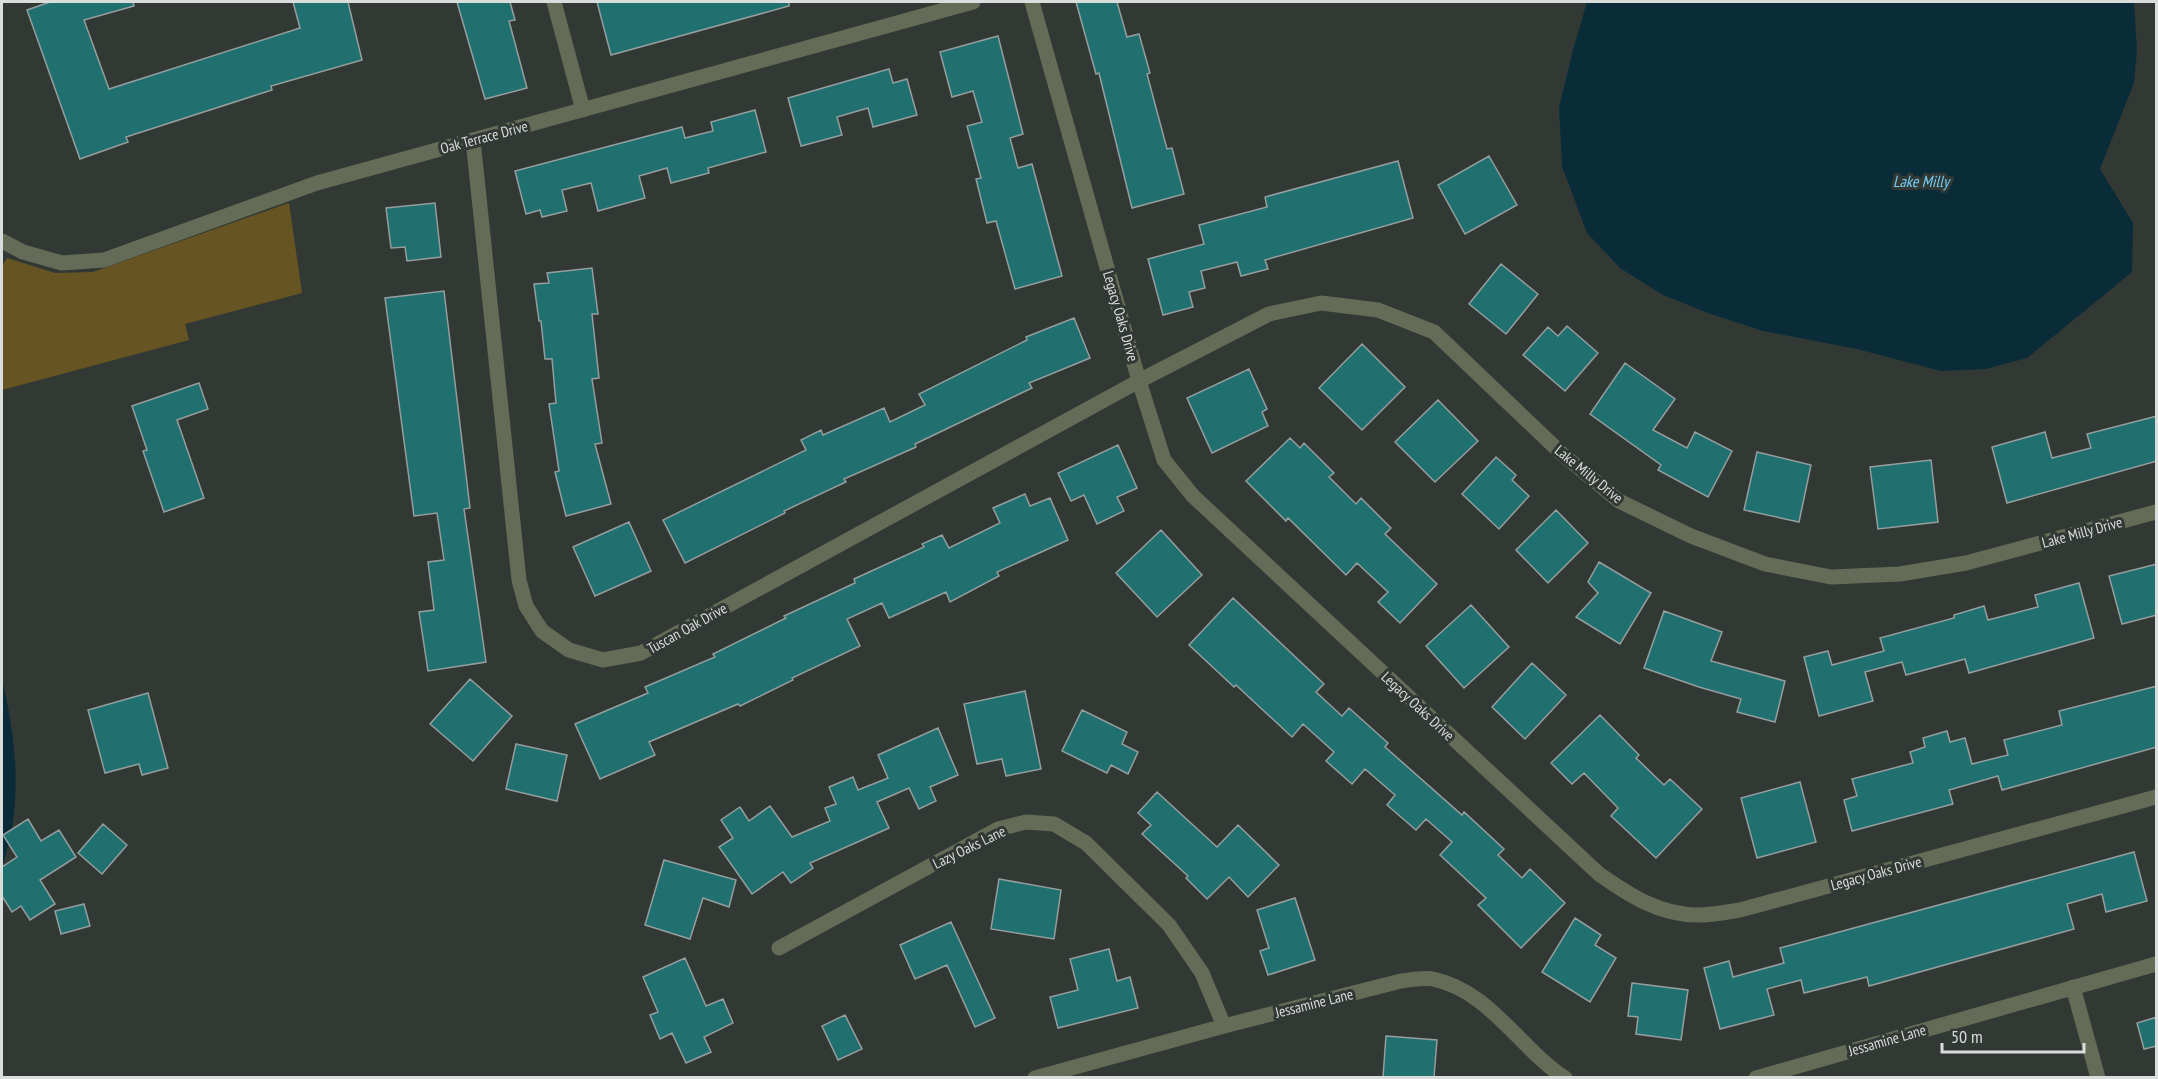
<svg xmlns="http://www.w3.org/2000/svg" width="2158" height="1079" viewBox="0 0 2158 1079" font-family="'PT Sans Narrow',sans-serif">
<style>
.green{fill:#675423}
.water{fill:#0a2c39}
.building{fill:#20706f;stroke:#959e9e;stroke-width:1.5}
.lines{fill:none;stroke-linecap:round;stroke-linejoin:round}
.street{stroke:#646c57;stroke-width:15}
.labels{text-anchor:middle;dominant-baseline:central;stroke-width:6;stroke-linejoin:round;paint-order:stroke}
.street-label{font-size:15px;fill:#d9dddb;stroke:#323935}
.water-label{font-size:16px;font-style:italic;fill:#70cdf5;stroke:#323935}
</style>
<rect width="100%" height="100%" fill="#323935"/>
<path class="green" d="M 289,203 L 302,293 L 185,324 L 189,340 L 2,390 L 2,266 L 7,258 L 55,273 L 93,272 Z"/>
<path class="water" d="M 1587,2 L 2134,2 L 2137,51 L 2134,83 L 2100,169 L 2133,223 L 2132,272 L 2027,358 L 1986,369 L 1941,371 L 1857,349 L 1763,331 L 1708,313 L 1663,295 L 1620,268 L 1587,233 L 1562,166 L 1559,107 L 1573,50 Z
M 2,680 C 11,716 18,763 15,801 C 14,824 8,847 2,869 Z"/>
<path class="building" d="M 50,2 L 133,2 L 134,6 L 84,20 L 109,89 L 300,28 L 293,2 L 348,2 L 362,60 L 271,86 L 272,90 L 126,137 L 128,142 L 80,159 L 27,10 Z
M 457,2 L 510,2 L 515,20 L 509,21 L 527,88 L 485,99 Z
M 597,2 L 789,2 L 789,6 L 611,55 Z
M 1076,2 L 1117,2 L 1127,37 L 1139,34 L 1150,73 L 1147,74 L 1167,149 L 1172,148 L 1184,194 L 1132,208 L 1099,73 L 1096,74 Z
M 998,36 L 1023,134 L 1010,138 L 1018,168 L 1032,164 L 1062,276 L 1015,289 L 996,221 L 987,223 L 976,179 L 981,178 L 967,126 L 982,122 L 973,91 L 952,97 L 940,52 Z
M 889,69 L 893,83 L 907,79 L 917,115 L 873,127 L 868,108 L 837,117 L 842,135 L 801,146 L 788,98 Z
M 755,110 L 766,152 L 708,168 L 709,173 L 671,183 L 667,168 L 639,176 L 645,198 L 598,211 L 591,183 L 562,190 L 567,211 L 542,217 L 540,210 L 526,214 L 515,171 L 682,127 L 685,138 L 713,131 L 711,122 Z
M 1489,156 L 1517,205 L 1465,234 L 1438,185 Z
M 1398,161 L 1413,218 L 1265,260 L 1268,269 L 1241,276 L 1237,262 L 1201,271 L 1205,288 L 1189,292 L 1193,307 L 1163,315 L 1148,259 L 1204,244 L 1199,225 L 1267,207 L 1265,197 Z
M 435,203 L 441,257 L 407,261 L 405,247 L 391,248 L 386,208 Z
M 1501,264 L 1538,294 L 1506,334 L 1469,304 Z
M 592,268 L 598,314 L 592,314 L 599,378 L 592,379 L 602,443 L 595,444 L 611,504 L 566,516 L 555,472 L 559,471 L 549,404 L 556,403 L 552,359 L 545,359 L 541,321 L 539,321 L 534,284 L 549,283 L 547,273 Z
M 444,291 L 470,508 L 464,509 L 486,662 L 428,671 L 419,612 L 434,610 L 428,562 L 444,560 L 437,513 L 414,516 L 385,298 Z
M 1074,318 L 1090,358 L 1029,383 L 1032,388 L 915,444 L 916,447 L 844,479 L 846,482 L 784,511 L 785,513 L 685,563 L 663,520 L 806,450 L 801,440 L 821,430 L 823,435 L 884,408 L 890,422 L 925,405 L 919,394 L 1027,340 L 1026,337 Z
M 1567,326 L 1598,353 L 1565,391 L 1523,355 L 1548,327 L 1558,336 Z
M 1362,344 L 1405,387 L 1362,430 L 1319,388 Z
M 1625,363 L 1675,399 L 1653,430 L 1687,448 L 1695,432 L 1732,451 L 1708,497 L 1658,470 L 1661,465 L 1590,414 Z
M 1249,369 L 1267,409 L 1262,412 L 1268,426 L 1212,453 L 1187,398 Z
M 199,383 L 208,409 L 177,420 L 204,498 L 164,512 L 143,451 L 147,450 L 132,406 Z
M 1438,400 L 1478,441 L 1435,482 L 1395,442 Z
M 2157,416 L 2157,461 L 2007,503 L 1992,447 L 2045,432 L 2052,458 L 2091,448 L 2087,434 Z
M 1290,438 L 1300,448 L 1304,443 L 1334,473 L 1329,477 L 1356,504 L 1361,498 L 1391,528 L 1385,534 L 1437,584 L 1400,623 L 1378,602 L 1388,592 L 1357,563 L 1346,575 L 1288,518 L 1286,521 L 1246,481 Z
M 1118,445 L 1137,488 L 1117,497 L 1124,511 L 1097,524 L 1084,495 L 1071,501 L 1058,473 Z
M 1757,452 L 1811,465 L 1799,522 L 1744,510 Z
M 1496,457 L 1516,475 L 1512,480 L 1529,496 L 1499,529 L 1462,494 Z
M 1931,460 L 1938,522 L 1878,529 L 1870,467 Z
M 1025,494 L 1030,506 L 1050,498 L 1068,540 L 997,572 L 999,576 L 950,602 L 946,592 L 889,618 L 882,603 L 847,619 L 860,646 L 792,678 L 793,680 L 740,706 L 738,704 L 649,742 L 655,755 L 600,779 L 575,724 L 648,693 L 645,687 L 715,657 L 713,654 L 786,618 L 784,616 L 855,583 L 854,579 L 924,547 L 922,544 L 942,535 L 949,548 L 1000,523 L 993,508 Z
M 1556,510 L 1588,543 L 1548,583 L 1516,550 Z
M 629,522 L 651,571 L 595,596 L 573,547 Z
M 1161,530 L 1202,575 L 1157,617 L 1116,573 Z
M 1599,562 L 1651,593 L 1620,644 L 1576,617 L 1598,593 L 1588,582 Z
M 2157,564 L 2157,615 L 2122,624 L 2109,576 Z
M 2079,583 L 2094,638 L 1969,673 L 1965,659 L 1906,675 L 1902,662 L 1865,672 L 1873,701 L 1819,716 L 1804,657 L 1828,651 L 1832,665 L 1884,651 L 1880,638 L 1954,618 L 1954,615 L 1984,606 L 1988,620 L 2038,607 L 2035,595 Z
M 1233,598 L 1324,684 L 1316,692 L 1342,716 L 1349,708 L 1388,743 L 1385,747 L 1462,815 L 1464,812 L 1504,849 L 1498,855 L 1522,878 L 1530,869 L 1565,903 L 1521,948 L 1478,905 L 1486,898 L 1440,855 L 1452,842 L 1426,819 L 1416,830 L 1387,805 L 1395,795 L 1365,769 L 1352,784 L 1326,761 L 1334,752 L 1303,724 L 1292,737 L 1236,685 L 1234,687 L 1189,645 Z
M 1471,605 L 1509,647 L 1464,688 L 1426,646 Z
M 1664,611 L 1722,632 L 1711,661 L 1785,681 L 1775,722 L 1737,712 L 1741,699 L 1699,687 L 1644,668 Z
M 1532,663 L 1566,695 L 1525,739 L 1492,707 Z
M 470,679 L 512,716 L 473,761 L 430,724 Z
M 2157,686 L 2157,747 L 2002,790 L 1998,776 L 1949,790 L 1953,804 L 1852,831 L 1844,800 L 1857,796 L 1852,779 L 1913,763 L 1910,752 L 1925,747 L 1923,738 L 1947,731 L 1950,742 L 1965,738 L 1972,764 L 2008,755 L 2004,740 L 2062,725 L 2059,711 Z
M 1025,691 L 1041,769 L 1006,776 L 1002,759 L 977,764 L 964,704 Z
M 148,693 L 168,768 L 142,775 L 139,764 L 105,773 L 88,710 Z
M 1082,710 L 1127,732 L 1122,744 L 1138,752 L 1128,774 L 1111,765 L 1107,773 L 1062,751 Z
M 1600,715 L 1639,755 L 1636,758 L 1664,785 L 1670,779 L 1702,809 L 1656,858 L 1611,816 L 1618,808 L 1584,773 L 1572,784 L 1551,763 Z
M 938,728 L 958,775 L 930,787 L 936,801 L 919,809 L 909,788 L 877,802 L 889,828 L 810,863 L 813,868 L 791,883 L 783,872 L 752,894 L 719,847 L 733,838 L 721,820 L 740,807 L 749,821 L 770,806 L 792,837 L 830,821 L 825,808 L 836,804 L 829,787 L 853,777 L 858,790 L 888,778 L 878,755 Z
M 516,744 L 567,755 L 557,801 L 506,789 Z
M 1800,782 L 1816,842 L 1757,858 L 1741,798 Z
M 1157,792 L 1217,847 L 1238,825 L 1279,865 L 1248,897 L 1229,877 L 1207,899 L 1186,878 L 1188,876 L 1142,834 L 1151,825 L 1138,813 Z
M 28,819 L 41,841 L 59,830 L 76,857 L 40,880 L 55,904 L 30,920 L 21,906 L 12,912 L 2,896 L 2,867 L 17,857 L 3,835 Z
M 103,824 L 127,845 L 102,874 L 78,853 Z
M 2134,852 L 2147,901 L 2106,912 L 2102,894 L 2067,904 L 2074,929 L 1869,986 L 1867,977 L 1804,993 L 1801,980 L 1767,989 L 1774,1015 L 1720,1029 L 1704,968 L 1729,961 L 1733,977 L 1784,963 L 1780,948 Z
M 664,860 L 736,880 L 729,907 L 703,898 L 690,939 L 645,925 Z
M 999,879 L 1061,890 L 1054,939 L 991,929 Z
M 1295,898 L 1315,960 L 1268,975 L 1260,951 L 1269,948 L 1257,910 Z
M 84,904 L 90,926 L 61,934 L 55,911 Z
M 1575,918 L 1601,935 L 1595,945 L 1616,958 L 1590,1002 L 1542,972 Z
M 951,922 L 995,1018 L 975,1027 L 947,965 L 915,979 L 900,945 Z
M 1109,949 L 1117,981 L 1130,977 L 1138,1008 L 1058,1028 L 1050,997 L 1078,990 L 1070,959 Z
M 685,958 L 706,1006 L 723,999 L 733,1023 L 704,1037 L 711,1052 L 686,1063 L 672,1033 L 660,1039 L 650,1015 L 658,1012 L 643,977 Z
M 1632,983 L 1688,990 L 1681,1040 L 1636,1034 L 1638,1017 L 1628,1016 Z
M 845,1015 L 862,1049 L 838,1060 L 822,1026 Z
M 2157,1017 L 2157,1046 L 2144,1049 L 2137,1023 Z
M 1386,1036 L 1437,1040 L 1434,1077 L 1383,1077 Z"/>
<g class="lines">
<path class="street" d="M 554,2 L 583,110
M 1032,2 L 1139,381 L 1164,460 L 1193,496 L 1599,874 C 1629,895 1659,915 1698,915 C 1712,915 1727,912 1740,910 L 2156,797
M 473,140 L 519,580 L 526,606 L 542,631 L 569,650 L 603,660 L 641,653 L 1139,381 L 1269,314 L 1321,303 L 1378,310 L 1434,332 L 1561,453 L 1619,501 L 1691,536 L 1765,564 L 1831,577 L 1900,574 L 1966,563 L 2156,512
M 2,241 L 23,252 L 62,263 L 104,260 L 317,183 L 973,2
M 779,948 L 998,829 L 1026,822 L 1054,824 L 1086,843 L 1169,925 L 1202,973 L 1224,1026
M 2073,987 L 2098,1078
M 1035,1078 L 1224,1026 L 1401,981 C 1411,980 1424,977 1433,979 C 1490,991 1519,1048 1565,1078
M 1756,1078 L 2156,964"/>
</g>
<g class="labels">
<g class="street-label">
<text transform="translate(484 137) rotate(-15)">Oak Terrace Drive</text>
<text transform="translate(1121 316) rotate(74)">Legacy Oaks Drive</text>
<text transform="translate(1589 474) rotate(39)">Lake Milly Drive</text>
<text transform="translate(2082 532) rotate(-15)">Lake Milly Drive</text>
<text transform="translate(687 628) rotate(-29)">Tuscan Oak Drive</text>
<text transform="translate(1418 706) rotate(43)">Legacy Oaks Drive</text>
<text transform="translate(969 847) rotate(-26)">Lazy Oaks Lane</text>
<text transform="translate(1876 873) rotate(-15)">Legacy Oaks Drive</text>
<text transform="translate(1314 1003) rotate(-14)">Jessamine Lane</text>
<text transform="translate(1887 1040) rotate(-16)">Jessamine Lane</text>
</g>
<g class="water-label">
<text x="1921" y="181">Lake Milly</text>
</g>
</g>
<rect width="2158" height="1079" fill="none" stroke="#d9dddb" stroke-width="6"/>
<path d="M1942 1043v9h142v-9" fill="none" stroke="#d9dddb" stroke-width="3"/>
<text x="1951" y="1043" font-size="18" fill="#d9dddb" stroke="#323935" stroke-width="4.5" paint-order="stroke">50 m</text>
</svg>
